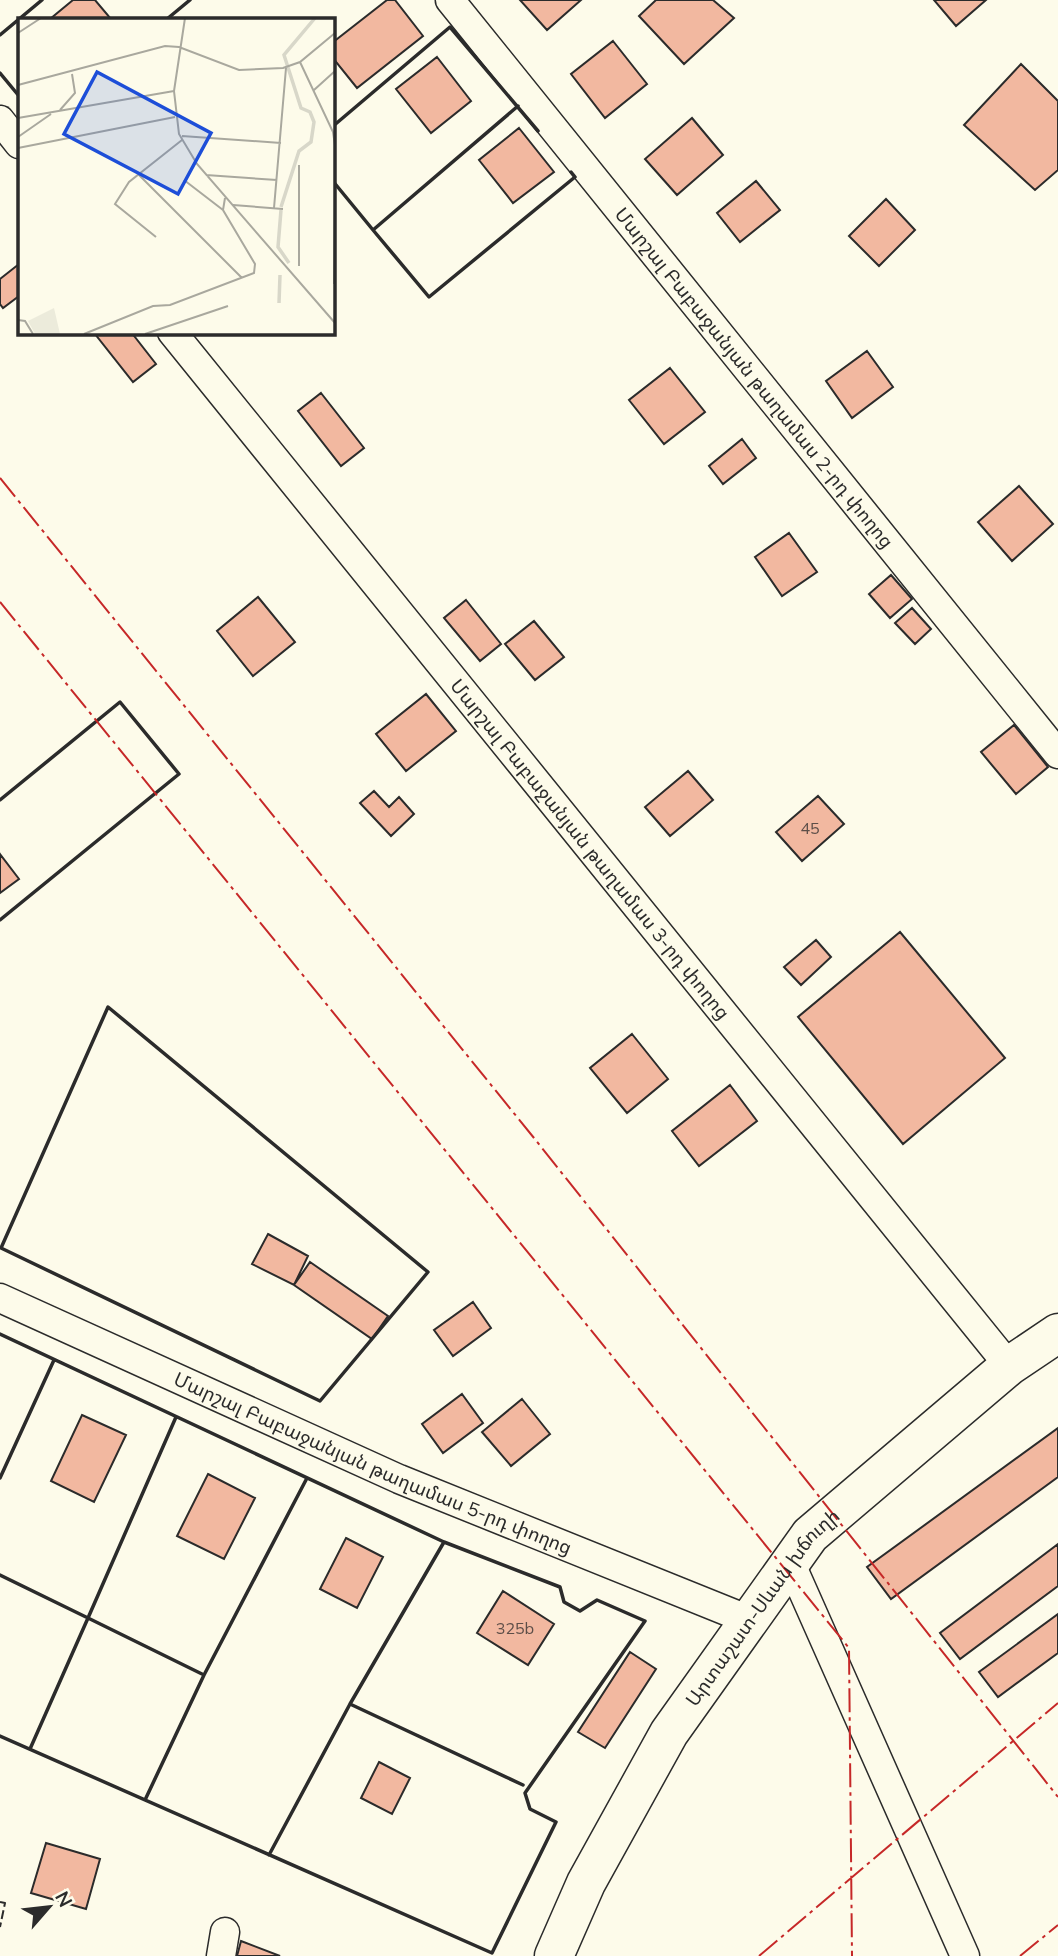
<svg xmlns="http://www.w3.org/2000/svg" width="1058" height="1956" viewBox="0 0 1058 1956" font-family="Mulish,'Noto Sans Armenian',sans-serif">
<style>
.building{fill:#f2b8a0;stroke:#2b2b2b;stroke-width:2}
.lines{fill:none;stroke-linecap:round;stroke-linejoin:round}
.minor-casing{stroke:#2b2b2b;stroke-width:31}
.primary-casing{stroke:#2b2b2b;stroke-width:41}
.minor{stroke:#fdfbea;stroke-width:28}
.primary{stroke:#fdfbea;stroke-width:38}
.fence{stroke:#2b2b2b;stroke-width:2;stroke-dasharray:9 3.5;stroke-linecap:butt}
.wall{stroke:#2b2b2b;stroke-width:3.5}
.power{stroke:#c62828;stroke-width:2;stroke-dasharray:24 5 3.5 5;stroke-linecap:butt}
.labels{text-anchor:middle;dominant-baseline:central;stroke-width:5;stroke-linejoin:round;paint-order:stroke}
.number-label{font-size:16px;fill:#5d4e48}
.street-label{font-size:19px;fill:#2b2b2b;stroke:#fdfbea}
.inset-river{fill:none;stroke:#d8d7c9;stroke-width:3.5}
.inset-road{fill:none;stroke:#a9a89e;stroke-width:2}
.view{fill:#1d4ed8;fill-opacity:0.15;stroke:#1d4ed8;stroke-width:3.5}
.inset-edge{fill:none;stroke:#2b2b2b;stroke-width:3.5}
</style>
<rect width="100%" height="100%" fill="#fdfbea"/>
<path class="building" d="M 73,0 L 95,0 L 111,19 L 50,19 Z
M 387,0 L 395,0 L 423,36 L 357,88 L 332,57 L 332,43 Z
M 520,0 L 581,0 L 547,30 Z
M 656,0 L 713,0 L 734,18 L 684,64 L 639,16 Z
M 934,0 L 986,0 L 956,26 Z
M 613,41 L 647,84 L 605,118 L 571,74 Z
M 437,57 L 471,101 L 431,133 L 396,89 Z
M 1021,64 L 1058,101 L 1058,170 L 1035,190 L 964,125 Z
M 692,118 L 723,155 L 677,195 L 645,159 Z
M 519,128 L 554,172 L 513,203 L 479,160 Z
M 756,181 L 780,210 L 740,242 L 717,213 Z
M 886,199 L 915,230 L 879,266 L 849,236 Z
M 19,264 L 19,296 L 3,308 L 0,304 L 0,279 Z
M 98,332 L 131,332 L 156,364 L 133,382 L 95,334 Z
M 867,351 L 893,387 L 852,418 L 826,381 Z
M 670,368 L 705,412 L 664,444 L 629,400 Z
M 321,393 L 364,448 L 341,466 L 298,411 Z
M 742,439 L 756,458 L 723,484 L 709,466 Z
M 1019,486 L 1053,524 L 1012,561 L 978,522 Z
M 789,533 L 817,572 L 782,596 L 755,557 Z
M 891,575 L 912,599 L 890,618 L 869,594 Z
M 258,597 L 295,642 L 253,676 L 217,631 Z
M 466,600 L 501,644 L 480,661 L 444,618 Z
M 912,608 L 931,629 L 915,644 L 895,623 Z
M 534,621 L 564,657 L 535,680 L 505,644 Z
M 426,694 L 456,731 L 406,771 L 376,734 Z
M 1014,725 L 1048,767 L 1016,794 L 981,752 Z
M 688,771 L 713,800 L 670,836 L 645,807 Z
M 374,791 L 389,807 L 399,797 L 414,814 L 391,836 L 360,803 Z
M 818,796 L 844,824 L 802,861 L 776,832 Z
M 0,854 L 19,879 L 0,893 Z
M 900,932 L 1005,1058 L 903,1144 L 798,1017 Z
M 816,940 L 831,957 L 801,985 L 784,967 Z
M 632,1034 L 668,1079 L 627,1113 L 590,1068 Z
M 730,1085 L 757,1121 L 699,1166 L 672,1131 Z
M 268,1234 L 308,1256 L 294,1285 L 252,1264 Z
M 310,1262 L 388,1316 L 372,1339 L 294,1285 Z
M 473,1302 L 491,1328 L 453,1356 L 434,1330 Z
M 462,1394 L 483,1423 L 443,1453 L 422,1424 Z
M 522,1399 L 550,1434 L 511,1466 L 482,1432 Z
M 82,1415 L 126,1435 L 94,1502 L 51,1481 Z
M 1058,1428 L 1058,1477 L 891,1599 L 867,1567 Z
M 208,1474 L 255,1498 L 224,1559 L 177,1536 Z
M 346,1538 L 383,1557 L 357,1608 L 320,1589 Z
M 1058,1544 L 1058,1586 L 960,1659 L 940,1633 Z
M 503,1591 L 554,1624 L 528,1665 L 477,1633 Z
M 1058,1614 L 1058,1653 L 998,1697 L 979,1672 Z
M 630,1652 L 656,1669 L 605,1748 L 578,1732 Z
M 379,1762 L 410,1778 L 392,1814 L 361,1798 Z
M 46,1843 L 100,1859 L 86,1909 L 31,1893 Z
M 241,1941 L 280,1956 L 237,1956 Z"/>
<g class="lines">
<g class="minor-casing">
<g id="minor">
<path id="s1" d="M 450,0 L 1058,754"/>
<path d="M 0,120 L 19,144"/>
<path id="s2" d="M 172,332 L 1009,1366"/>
<path id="s3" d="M 0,1298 L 399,1479 L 749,1620"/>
<path d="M 790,1562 L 965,1956"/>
<path d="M 221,1956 L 225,1932"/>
</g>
</g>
<g class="primary-casing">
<g id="primary">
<path id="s4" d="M 554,1956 L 586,1883 L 669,1733 L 810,1535 L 1009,1366 L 1058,1333"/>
</g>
</g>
<use href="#minor" class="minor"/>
<use href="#primary" class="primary"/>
<path class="fence" d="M 0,1902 L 5,1903 L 0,1927"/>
<path class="wall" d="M 167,19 L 190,0
M 0,35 L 42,0
M 0,73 L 19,96
M 518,106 L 373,230 L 429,297 L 575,177 L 571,172
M 332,127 L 450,27 L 538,131
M 332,180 L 373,230
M 0,800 L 120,702 L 179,774 L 0,920
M 108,1007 L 428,1272 L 320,1401 L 1,1248 Z
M 0,1334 L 444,1542
M 0,1478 L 54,1360
M 0,1575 L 88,1618 L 176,1417
M 0,1736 L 492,1953 L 556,1822 L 530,1809 L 525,1793 L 645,1621 L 597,1600 L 580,1611 L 564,1602 L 560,1587 L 444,1542 L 350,1704 L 523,1785
M 30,1749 L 88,1618 L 204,1675 L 307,1478
M 145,1800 L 204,1675
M 269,1855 L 350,1704"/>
<path class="power" d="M 0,478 L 534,1138 L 1058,1797
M 0,602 L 849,1648 L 852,1956
M 759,1956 L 1058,1703
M 1020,1956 L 1058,1925"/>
</g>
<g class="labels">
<g class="number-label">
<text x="810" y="828">45</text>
<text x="515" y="1628">325b</text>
</g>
<g class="street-label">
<text stroke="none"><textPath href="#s1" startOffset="485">Մարշալ Բաբաջանյան թաղամաս 2-րդ փողոց</textPath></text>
<text stroke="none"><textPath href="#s2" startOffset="665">Մարշալ Բաբաջանյան թաղամաս 3-րդ փողոց</textPath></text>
<text stroke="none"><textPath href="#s3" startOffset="408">Մարշալ Բաբաջանյան թաղամաս 5-րդ փողոց</textPath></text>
<text stroke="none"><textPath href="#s4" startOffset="408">Արտաշատ-Սևան խճուղի</textPath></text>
</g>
</g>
<g transform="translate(18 18)">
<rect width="317" height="317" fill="#fdfbea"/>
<path d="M 36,290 L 42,316 L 17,316 L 10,303 Z" fill="#ecebdb"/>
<path class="inset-river" d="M 263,189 L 281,133 L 293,124 L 296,104 L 292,94 L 283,90 L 266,37 L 297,0M 263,192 L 260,229 L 271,245M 261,285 L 262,257"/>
<path class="inset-road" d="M 167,0 L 156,73 L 161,116 L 179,146 L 317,305M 0,15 L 23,0M 282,44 L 315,114 L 317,127M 0,67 L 147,28 L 161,29 L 221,52 L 265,50 L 282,44 L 317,15M 296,72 L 317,53M 42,92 L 57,75 L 54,56M 0,100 L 156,73M 164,118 L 263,125M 0,119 L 33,96M 0,130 L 157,99M 281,147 L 281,248M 121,157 L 224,260M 188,157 L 259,162M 166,162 L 205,192M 215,187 L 265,191M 256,190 L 268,50M 138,219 L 97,186 L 111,164 L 164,122M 316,266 L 317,187M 0,302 L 7,303 L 15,316M 66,316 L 135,288 L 152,287 L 236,255 L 237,246 L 205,192 L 207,180M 127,316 L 210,288"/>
<path class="view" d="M 79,54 L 193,115 L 160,176 L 46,116 Z"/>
<rect width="317" height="317" class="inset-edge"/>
</g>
<g transform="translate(49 1907) rotate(62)" stroke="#fdfbea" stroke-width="5" paint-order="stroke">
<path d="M0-5L12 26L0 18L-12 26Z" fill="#2b2b2b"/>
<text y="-10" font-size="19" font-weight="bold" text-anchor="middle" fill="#2b2b2b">N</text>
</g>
</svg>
